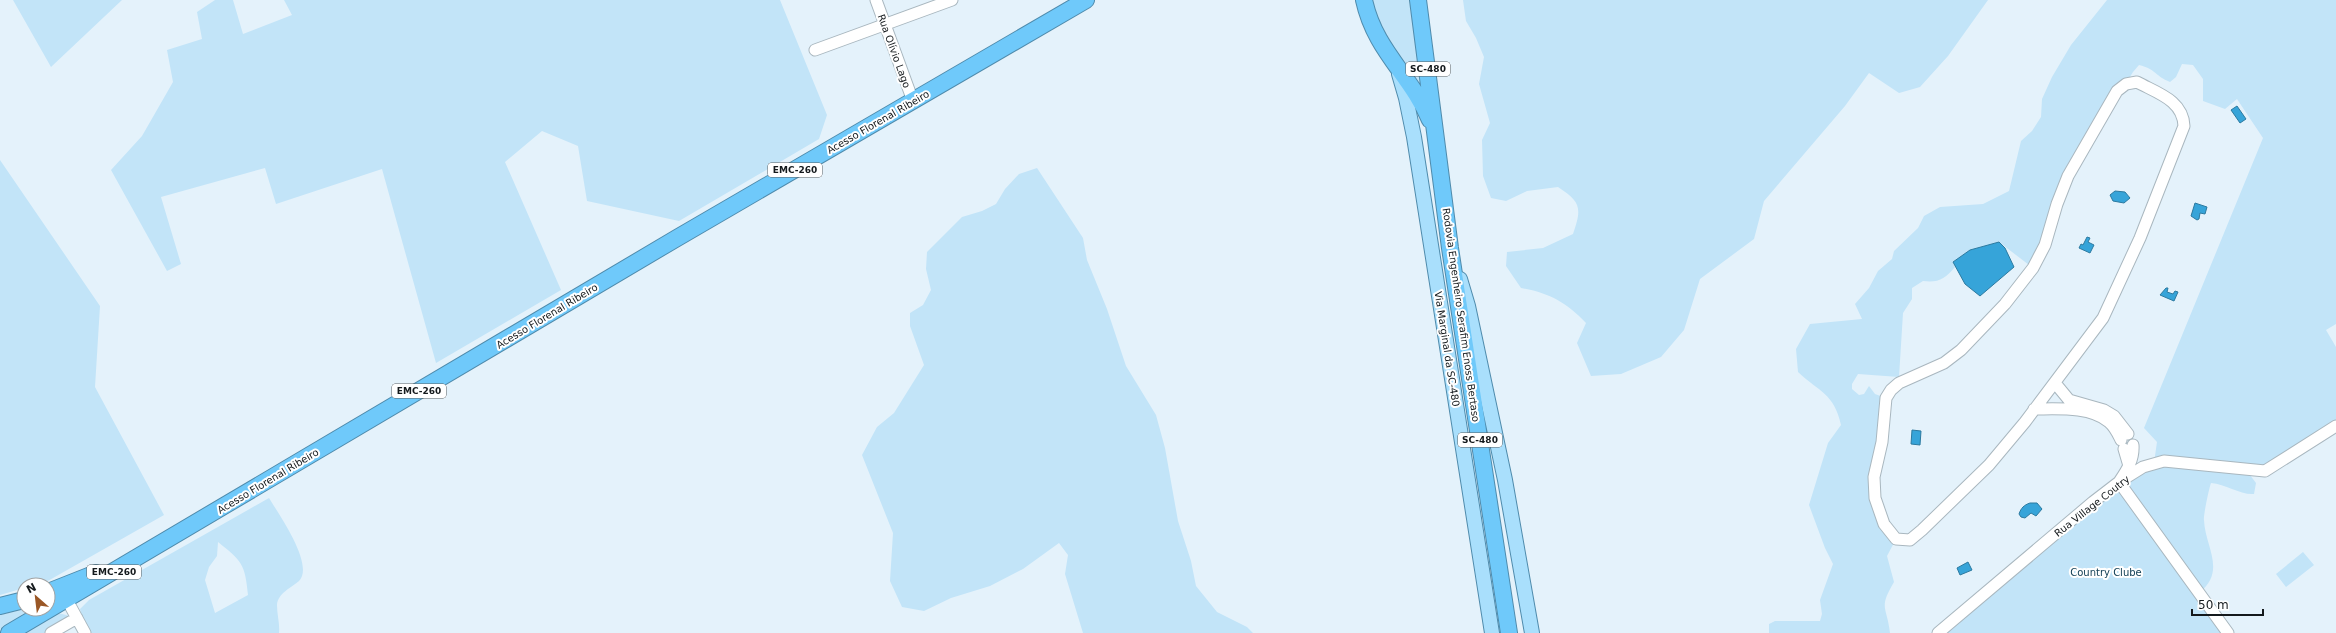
<svg xmlns="http://www.w3.org/2000/svg" width="2336" height="633" viewBox="0 0 2336 633" font-family="'DejaVu Sans',sans-serif">
<style>
.green{fill:#c2e4f8;fill-rule:evenodd}
.water{fill:#36a4d9;stroke:#2c7aa0}
.lines{fill:none;stroke-linecap:round;stroke-linejoin:round}
.minor-casing{stroke:#a9b7bf;stroke-width:13}
.major-casing{stroke:#4f8bac;stroke-width:16}
.highway-casing{stroke:#4f8bac;stroke-width:18}
.minor{stroke:#fff;stroke-width:11}
.major{stroke:#a9dffc;stroke-width:14}
.highway{stroke:#6fc9fa;stroke-width:16}
.labels{text-anchor:middle;dominant-baseline:central;stroke-width:4;stroke-linejoin:round;paint-order:stroke}
.shield{fill:#fff;stroke:#5a5e60;stroke-width:1}
.shield-label{font-size:9px;font-weight:bold;fill:#14191c}
.street-label{font-size:10px;fill:#14191c;stroke:#fff}
.park-label{font-size:10px;fill:#134056;stroke:#fff}
</style>
<rect width="100%" height="100%" fill="#e4f2fb"/>
<path class="green" d="M 13,0 L 122,0 L 51,67 Z
M 215,0 L 233,0 L 243,34 L 292,15 L 284,0 L 780,0 L 827,115 L 819,139 L 679,221 L 587,201 L 578,146 L 542,131 L 505,162 L 561,290 L 436,363 L 382,169 L 276,204 L 265,168 L 161,197 L 181,264 L 167,271 L 111,170 L 142,136 L 173,82 L 167,50 L 202,39 L 197,12 Z
M 1368,0 L 1409,0 L 1423,91 L 1387,46 Z
M 1463,0 L 1988,0 L 1948,56 L 1920,87 L 1899,93 L 1869,73 L 1845,106 L 1764,201 L 1754,239 L 1700,279 L 1684,330 L 1661,357 L 1621,374 L 1591,376 L 1577,343 L 1586,323 C 1566,302 1549,293 1521,288 L 1506,266 L 1507,252 L 1543,248 L 1573,234 C 1582,208 1581,202 1558,187 L 1527,191 L 1506,201 L 1491,198 L 1483,176 L 1482,140 L 1490,123 L 1479,84 L 1484,57 L 1476,38 L 1466,21 Z
M 2107,0 L 2336,0 L 2336,324 L 2326,330 L 2336,347 L 2336,426 L 2277,465 L 2247,471 L 2256,483 L 2254,494 C 2240,495 2226,484 2211,483 C 2209,488 2203,517 2204,520 C 2205,547 2227,571 2199,593 L 2228,633 L 1938,633 L 2093,502 L 2154,463 L 2157,442 L 2144,428 L 2263,138 L 2237,99 L 2225,109 L 2203,101 L 2203,79 L 2193,65 L 2182,64 L 2176,77 L 2170,82 C 2155,76 2156,69 2139,65 L 2133,72 L 2068,176 L 2033,268 L 1999,242 L 1970,250 L 1953,262 L 1955,267 C 1945,279 1938,283 1923,281 L 1912,288 L 1912,299 L 1903,313 L 1899,377 L 1858,374 L 1852,384 L 1852,389 L 1859,395 L 1864,394 L 1869,386 L 1875,394 L 1886,398 L 1875,498 L 1896,539 L 1887,556 L 1894,582 C 1878,609 1887,606 1890,633 L 1769,633 L 1769,624 L 1775,621 L 1820,621 L 1822,614 L 1820,600 L 1833,564 L 1825,548 L 1809,505 L 1828,443 L 1841,425 C 1834,393 1819,392 1798,372 L 1796,349 L 1810,324 L 1862,319 L 1855,304 L 1869,288 L 1878,271 L 1892,259 L 1894,251 L 1918,228 L 1924,216 L 1940,207 L 1983,204 L 2009,191 L 2021,141 L 2032,131 L 2041,117 L 2042,99 L 2052,77 L 2071,45 Z
M 0,160 L 100,306 L 95,387 L 164,515 L 46,582 L 24,585 L 24,588 L 0,595 Z
M 1037,168 L 1083,238 L 1087,260 L 1107,309 L 1126,366 L 1156,415 L 1165,448 L 1178,521 L 1191,561 L 1196,586 L 1217,612 L 1247,627 L 1253,633 L 1083,633 L 1065,574 L 1068,555 L 1059,543 L 1023,569 L 990,586 L 951,598 L 924,611 L 902,607 L 890,581 L 893,533 L 862,455 L 877,427 L 894,413 L 924,365 L 910,326 L 910,313 L 923,305 L 931,290 L 926,269 L 927,252 L 962,217 L 982,211 L 996,204 L 1005,189 L 1019,174 Z
M 269,498 C 278,513 315,565 299,581 C 291,588 278,593 277,605 C 277,615 280,624 279,633 L 91,633 L 82,617 L 80,609 L 89,600 ZM 218,542 C 242,561 245,564 248,595 L 215,613 L 205,580 L 209,567 L 217,556 Z
M 2303,552 L 2314,565 L 2286,587 L 2276,574 Z
M 24,609 L 34,609 L 0,629 L 0,615 Z
M 58,613 L 74,617 L 47,633 L 21,633 Z"/>
<path class="water" d="M 2237,106 L 2246,119 L 2240,123 L 2231,110 Z
M 2115,191 L 2125,192 L 2130,198 L 2124,203 L 2113,201 L 2110,195 Z
M 2195,203 L 2207,207 L 2205,214 L 2200,213 L 2199,219 L 2197,220 L 2191,216 Z
M 2087,237 L 2090,238 L 2088,242 L 2094,245 L 2090,253 L 2079,248 L 2081,244 L 2083,245 Z
M 1999,242 L 2005,248 L 2014,267 L 1980,296 L 1965,284 L 1953,262 L 1970,250 Z
M 2166,288 L 2168,288 L 2167,292 L 2173,294 L 2175,291 L 2178,292 L 2174,301 L 2160,295 Z
M 1912,430 L 1921,431 L 1920,445 L 1911,444 Z
M 2030,503 L 2037,503 L 2042,509 L 2036,516 L 2031,513 L 2025,518 L 2021,517 L 2019,514 C 2021,508 2024,505 2030,503 Z
M 1968,562 L 1972,570 L 1960,575 L 1957,568 Z"/>
<g class="lines">
<g class="minor-casing">
<path id="minor" d="M 876,0 L 913,101
M 815,50 L 952,0
M 2137,82 C 2157,93 2183,100 2184,126 L 2140,238 L 2103,318 L 2025,422 L 1989,465 L 1922,530 L 1910,540 L 1896,539 L 1884,524 L 1875,498 L 1874,477 L 1882,442 L 1886,398 L 1891,390 L 1899,383 L 1944,363 L 1961,350 L 2005,304 L 2033,268 L 2045,245 L 2057,204 L 2068,176 L 2117,91 L 2126,84 Z
M 2055,383 L 2069,400 L 2104,410 L 2114,416 L 2128,434
M 2034,409 C 2057,409 2090,406 2109,422 C 2115,427 2118,434 2121,440
M 2133,445 C 2134,460 2127,470 2119,482 L 2228,633
M 2124,449 L 2129,466
M 67,600 L 85,633
M 51,633 L 77,618
M 1938,633 L 2093,502 L 2119,482 L 2143,467 L 2164,461 L 2265,471 L 2336,426"/>
</g>
<g class="major-casing">
<path id="major" d="M 1399,74 L 1406,98 L 1414,137 L 1492,633
M 1460,279 L 1468,306 L 1505,480 L 1532,633"/>
</g>
<g class="highway-casing">
<path id="highway" d="M 1364,0 C 1375,51 1411,75 1430,120
M 1418,0 L 1450,248 L 1509,633
M 48,592 L 96,573
M 0,606 L 24,600
M 9,633 L 677,238 L 1086,0"/>
</g>
<use href="#minor" class="minor"/>
<use href="#major" class="major"/>
<use href="#highway" class="highway"/>
</g>
<g class="labels">
<g class="shield">
<rect x="1406" y="62" width="44" height="14" rx="3"/>
<rect x="768" y="163" width="54" height="14" rx="3"/>
<rect x="392" y="384" width="54" height="14" rx="3"/>
<rect x="1458" y="433" width="44" height="14" rx="3"/>
<rect x="87" y="565" width="54" height="14" rx="3"/>
</g>
<g class="shield-label">
<text x="1428" y="69">SC-480</text>
<text x="795" y="170">EMC-260</text>
<text x="419" y="391">EMC-260</text>
<text x="1480" y="440">SC-480</text>
<text x="114" y="572">EMC-260</text>
</g>
<g class="street-label">
<text transform="translate(894 51) rotate(70)">Rua Olívio Lago</text>
<text transform="translate(878 122) rotate(-30)">Acesso Florenal Ribeiro</text>
<text transform="translate(1461 315) rotate(82)">Rodovia Engenheiro Serafim Enoss Bertaso</text>
<text transform="translate(547 316) rotate(-31)">Acesso Florenal Ribeiro</text>
<text transform="translate(1447 349) rotate(81)">Via Marginal da SC-480</text>
<text transform="translate(268 481) rotate(-31)">Acesso Florenal Ribeiro</text>
<text transform="translate(2092 506) rotate(-38)">Rua Village Coutry</text>
</g>
<g class="park-label">
<text x="2106" y="572">Country Clube</text>
</g>
</g>
<g transform="translate(36 597) rotate(332)"><circle r="19" fill="#ffffff" stroke="#a1a3a4"/>
<path d="M0-3L7 15L0 10L-7 15Z" fill="#9a5726"/>
<text y="-6" font-size="11" font-weight="bold" text-anchor="middle" fill="#14191c">N</text>
</g>
<path d="M2192 609v6h71v-6" fill="none" stroke="#14191c" stroke-width="2"/>
<text x="2198" y="609" font-size="12" fill="#14191c" stroke="#ffffff" stroke-width="3" paint-order="stroke">50 m</text>
</svg>
